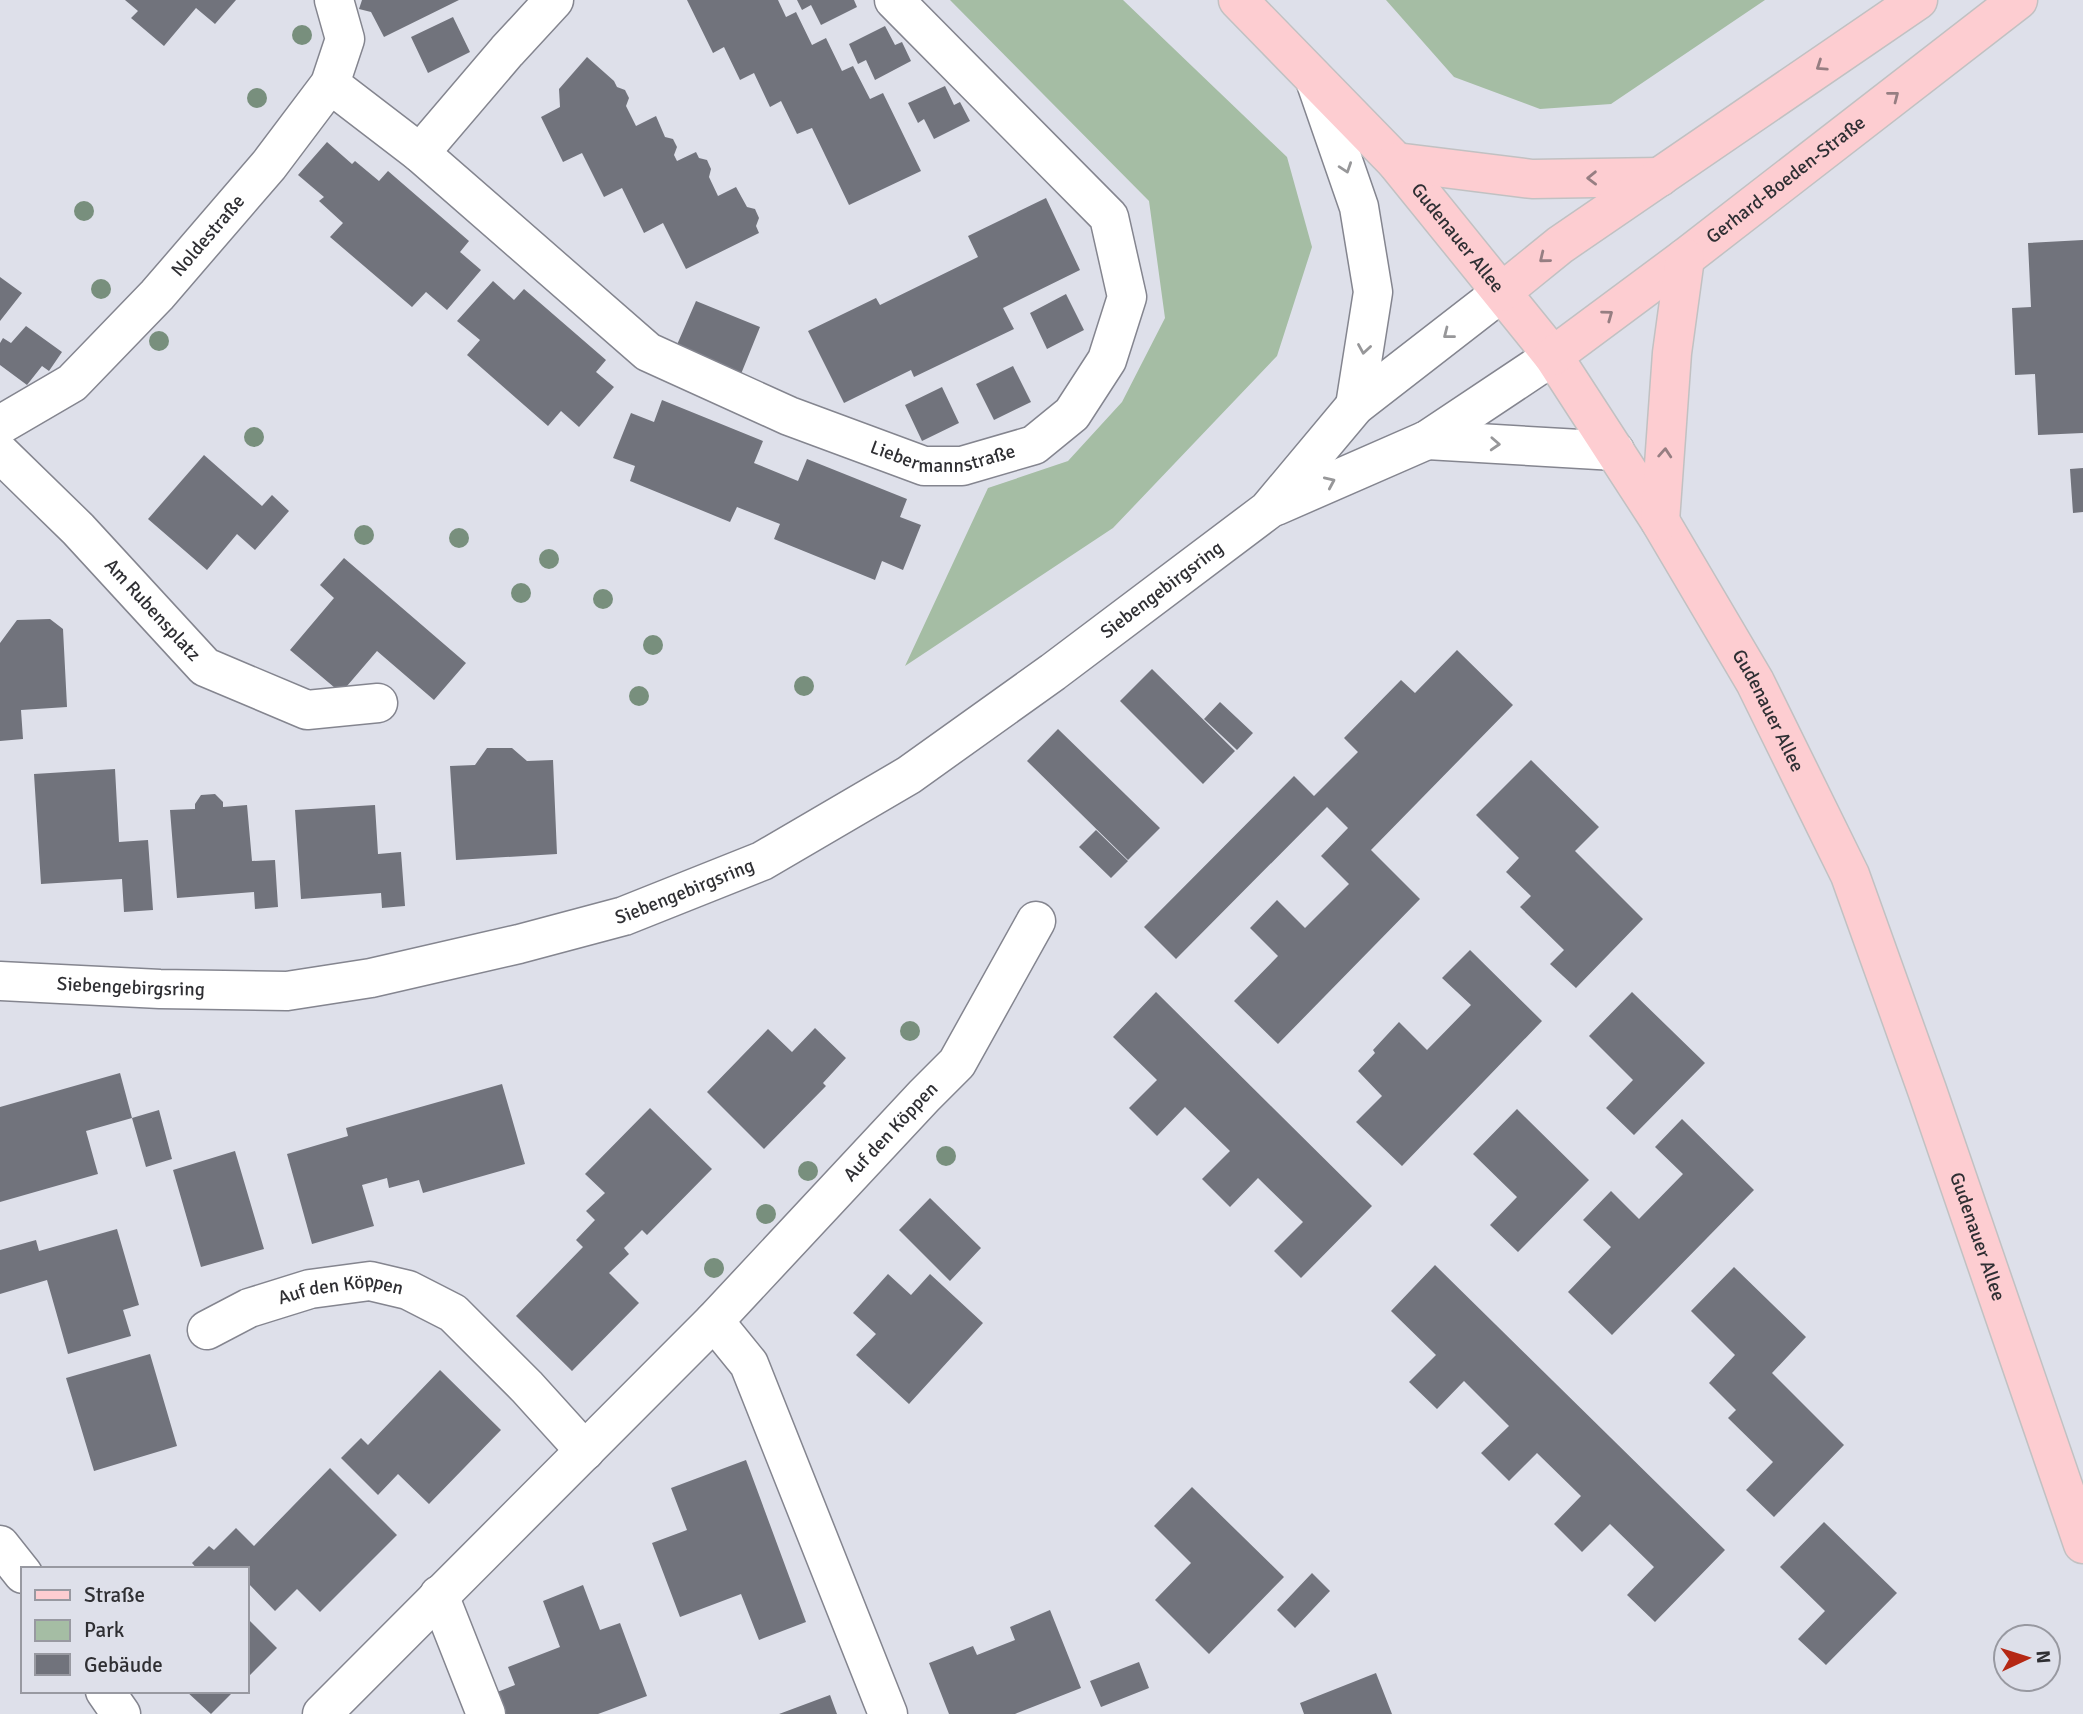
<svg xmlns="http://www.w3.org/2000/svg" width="2083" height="1714" viewBox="0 0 2083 1714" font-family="Signika,sans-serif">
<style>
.green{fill:#a5bda4}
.building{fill:#71737c}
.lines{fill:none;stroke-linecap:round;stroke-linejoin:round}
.minor-casing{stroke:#84858f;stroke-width:41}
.major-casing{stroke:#c1c1c2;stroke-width:41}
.minor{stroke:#fff;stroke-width:38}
.major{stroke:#fdcdd1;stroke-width:38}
.tree{fill:#788f7d}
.oneway{stroke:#967e82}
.oneway2{stroke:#979799}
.labels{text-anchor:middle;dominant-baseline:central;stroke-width:7;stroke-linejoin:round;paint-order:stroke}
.street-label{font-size:19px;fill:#2f2f33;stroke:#dee0ea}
</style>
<rect width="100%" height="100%" fill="#dee0ea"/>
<path class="green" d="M 950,0 L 1123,0 L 1287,157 L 1312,247 L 1277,356 L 1113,528 L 905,666 L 988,488 L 1068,461 L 1122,402 L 1165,318 L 1149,201 Z
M 1386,0 L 1765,0 L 1611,104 L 1540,109 L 1454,77 Z"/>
<path class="building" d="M 125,0 L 236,0 L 215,24 L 196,8 L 164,46 L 131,18 L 138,11 Z
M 362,0 L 459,0 L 384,37 L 371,12 L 359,9 Z
M 687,0 L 778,0 L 786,17 L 796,12 L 812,45 L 826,38 L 842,71 L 853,66 L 870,99 L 883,93 L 921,171 L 849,205 L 812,128 L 797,134 L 781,101 L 770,107 L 754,73 L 740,80 L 724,47 L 713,53 Z
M 797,0 L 854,0 L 857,7 L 821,25 L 811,5 L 802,10 Z
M 453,17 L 470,52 L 428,73 L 411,37 Z
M 885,26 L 895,45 L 902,42 L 911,61 L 875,80 L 866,60 L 858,64 L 849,44 Z
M 587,57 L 614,81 L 617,87 L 625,90 L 629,98 L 626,106 L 636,126 L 656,116 L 665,137 L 673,139 L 677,147 L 674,155 L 677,161 L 696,152 L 699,158 L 707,160 L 711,169 L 709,177 L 718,196 L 736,187 L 747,207 L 755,209 L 759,218 L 756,226 L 759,233 L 686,269 L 663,223 L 644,233 L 622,188 L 604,197 L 582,153 L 563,162 L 541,117 L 560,107 L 559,89 Z
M 945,86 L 954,105 L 960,102 L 970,121 L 934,139 L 924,119 L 918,123 L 908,103 Z
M 327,142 L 352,164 L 355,161 L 379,181 L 388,171 L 469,241 L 460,252 L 481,270 L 447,310 L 426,292 L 412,307 L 330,237 L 343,223 L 319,201 L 324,197 L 298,175 Z
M 1046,198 L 1080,270 L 1003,308 L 1014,329 L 914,377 L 911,370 L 844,403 L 808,331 L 876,298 L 880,305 L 978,257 L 968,236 Z
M 2083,240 L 2083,433 L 2038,435 L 2035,374 L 2015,375 L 2012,308 L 2031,307 L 2028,243 Z
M 0,277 L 22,293 L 0,321 Z
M 493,281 L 514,300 L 524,289 L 606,360 L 596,372 L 614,387 L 579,427 L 561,411 L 548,426 L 467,355 L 480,340 L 457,321 Z
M 1066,294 L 1084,330 L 1047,349 L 1030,313 Z
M 696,301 L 760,327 L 741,374 L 676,347 Z
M 26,326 L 62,352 L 49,371 L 42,366 L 27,385 L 0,365 L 0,343 L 3,338 L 11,343 Z
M 1013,366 L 1031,402 L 994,420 L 976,384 Z
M 942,387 L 959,423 L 922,441 L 905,405 Z
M 662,400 L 763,441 L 754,463 L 798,481 L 807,459 L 907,499 L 900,517 L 921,525 L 903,570 L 882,561 L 875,580 L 774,539 L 780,524 L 737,507 L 730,522 L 630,481 L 635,466 L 613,458 L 631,413 L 654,422 Z
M 204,455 L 262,506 L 272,495 L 289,511 L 255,550 L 237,534 L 207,570 L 148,519 Z
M 2083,468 L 2083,512 L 2073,513 L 2070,469 Z
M 344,558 L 466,663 L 434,700 L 377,651 L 341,693 L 290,650 L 334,598 L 320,585 Z
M 50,619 L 63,629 L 67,707 L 21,710 L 23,739 L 0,741 L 0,643 L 17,620 Z
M 1457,650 L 1513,705 L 1371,850 L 1420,899 L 1278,1044 L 1234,1001 L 1278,956 L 1250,928 L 1277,900 L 1305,928 L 1349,884 L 1321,856 L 1348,828 L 1327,807 L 1176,959 L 1144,927 L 1294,776 L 1314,796 L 1358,752 L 1344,738 L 1401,680 L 1415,693 Z
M 1152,669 L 1235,751 L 1203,784 L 1120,701 Z
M 1220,702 L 1253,733 L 1237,750 L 1204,719 Z
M 1058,729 L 1160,828 L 1128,860 L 1027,761 Z
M 487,748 L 512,748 L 527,761 L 553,760 L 557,854 L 456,860 L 450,766 L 475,765 Z
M 1531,760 L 1599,827 L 1575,851 L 1643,919 L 1576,988 L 1550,964 L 1564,950 L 1520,907 L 1531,896 L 1506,872 L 1519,858 L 1476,815 Z
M 115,769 L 119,842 L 148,840 L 153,910 L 124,912 L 122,879 L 41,884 L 34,774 Z
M 215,794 L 223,802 L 223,807 L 247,805 L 252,861 L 275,860 L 278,907 L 255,909 L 254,892 L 177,898 L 170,810 L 195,809 L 195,804 L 201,795 Z
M 375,805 L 378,854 L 401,852 L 405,906 L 382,908 L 381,893 L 301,899 L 295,810 Z
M 1096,830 L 1128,861 L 1111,878 L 1079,847 Z
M 1470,950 L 1542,1021 L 1402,1166 L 1356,1122 L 1382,1096 L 1358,1071 L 1375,1053 L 1373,1050 L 1399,1022 L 1427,1050 L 1471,1005 L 1442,978 Z
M 1156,992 L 1372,1206 L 1301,1278 L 1274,1251 L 1303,1222 L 1258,1178 L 1230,1207 L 1202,1179 L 1230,1151 L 1185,1107 L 1157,1136 L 1129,1108 L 1157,1080 L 1113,1037 Z
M 1632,992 L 1705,1063 L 1634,1135 L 1606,1108 L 1633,1080 L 1589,1036 Z
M 815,1028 L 846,1058 L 823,1083 L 826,1086 L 764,1149 L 707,1092 L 768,1029 L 792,1052 Z
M 120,1073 L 132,1118 L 159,1110 L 172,1159 L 146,1167 L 132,1118 L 86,1131 L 98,1174 L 0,1202 L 0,1107 Z
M 502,1084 L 525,1164 L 423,1193 L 419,1180 L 389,1188 L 387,1178 L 362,1185 L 374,1226 L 312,1244 L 287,1154 L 348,1136 L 346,1128 Z
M 650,1108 L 712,1169 L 647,1235 L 642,1230 L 624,1248 L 629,1254 L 609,1273 L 639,1303 L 572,1371 L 516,1316 L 583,1247 L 576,1240 L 595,1220 L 586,1211 L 605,1193 L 585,1174 Z
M 1517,1109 L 1589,1180 L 1518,1252 L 1490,1225 L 1517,1197 L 1473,1154 Z
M 1682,1119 L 1754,1190 L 1612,1335 L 1568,1292 L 1611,1247 L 1583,1220 L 1611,1191 L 1639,1219 L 1683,1174 L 1655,1147 Z
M 235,1151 L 264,1249 L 201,1267 L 173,1170 Z
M 930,1198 L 981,1248 L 950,1281 L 899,1230 Z
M 117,1229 L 139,1305 L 123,1310 L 131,1336 L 68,1354 L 47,1280 L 0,1294 L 0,1250 L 36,1240 L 39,1251 Z
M 1435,1265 L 1725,1550 L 1655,1622 L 1627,1595 L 1654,1567 L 1610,1524 L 1582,1552 L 1554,1524 L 1581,1496 L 1537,1453 L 1509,1481 L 1481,1453 L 1509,1426 L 1464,1381 L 1437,1409 L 1409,1382 L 1436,1355 L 1391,1311 Z
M 1734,1267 L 1806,1337 L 1772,1373 L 1844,1445 L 1774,1517 L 1746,1490 L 1773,1462 L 1728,1418 L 1736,1410 L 1709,1383 L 1735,1355 L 1691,1311 Z
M 888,1274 L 911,1295 L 930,1274 L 983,1323 L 909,1404 L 856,1355 L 876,1334 L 853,1313 Z
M 150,1354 L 177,1446 L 94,1471 L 66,1378 Z
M 440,1370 L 501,1430 L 429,1504 L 398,1474 L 378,1495 L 341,1458 L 361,1438 L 368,1445 Z
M 746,1460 L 806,1622 L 759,1640 L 741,1594 L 680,1617 L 652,1543 L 687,1530 L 671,1488 Z
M 330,1468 L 397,1535 L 320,1612 L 297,1589 L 275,1611 L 247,1582 L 247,1569 L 197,1569 L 192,1563 L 209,1546 L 214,1550 L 236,1528 L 254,1546 Z
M 1192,1487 L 1284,1577 L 1209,1654 L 1155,1600 L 1191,1563 L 1154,1526 Z
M 1824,1522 L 1897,1593 L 1826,1665 L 1798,1639 L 1825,1611 L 1780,1567 Z
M 1312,1573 L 1330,1591 L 1295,1628 L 1277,1610 Z
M 583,1585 L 600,1630 L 620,1623 L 647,1696 L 598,1714 L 500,1714 L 492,1694 L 515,1685 L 508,1667 L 560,1647 L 543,1601 Z
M 1050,1610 L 1081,1688 L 1015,1714 L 949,1714 L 929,1663 L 973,1646 L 977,1655 L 1015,1640 L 1010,1627 Z
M 247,1618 L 277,1648 L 247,1678 Z
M 1139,1662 L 1149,1688 L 1101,1707 L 1090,1681 Z
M 1376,1673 L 1392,1714 L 1304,1714 L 1300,1703 Z
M 186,1691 L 234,1691 L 211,1714 Z
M 830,1695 L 837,1714 L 779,1714 Z"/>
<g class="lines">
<g class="minor-casing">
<g id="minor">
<path d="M 1315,80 L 1359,207 L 1373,292 L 1355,406"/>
<path id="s1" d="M 330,84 L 420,153 L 648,352 L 789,416 L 924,466 L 962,466 L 1034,445 L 1072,414 L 1107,360 L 1127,297 L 1109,217 L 894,0"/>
<path d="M 420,153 L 507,51 L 554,0"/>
<path id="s2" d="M 0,425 L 72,383 L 157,295 L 269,165 L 330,84 L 345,39 L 334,0"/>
<path d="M 1427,440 L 1615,451"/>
<path id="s3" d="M 0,453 L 78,529 L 205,667 L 307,710 L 378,703"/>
<path d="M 1276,506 L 1427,440 L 1553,356"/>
<path id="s4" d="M 0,981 L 160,989 L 287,991 L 371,978 L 519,944 L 624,916 L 762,861 L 909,775 L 1053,672 L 1268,510 L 1355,406 L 1502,292"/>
<path d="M 714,1321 L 749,1364 L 888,1714"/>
<path id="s5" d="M 207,1330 L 249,1308 L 310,1289 L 370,1281 L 408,1290 L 453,1313 L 527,1387 L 585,1451"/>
<path d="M 0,1545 L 23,1574"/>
<path d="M 439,1595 L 486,1714"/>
<path d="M 105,1691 L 121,1714"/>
<path id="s6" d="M 322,1714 L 714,1321 L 924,1096 L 957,1063 L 1036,921"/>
</g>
</g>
<g class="major-casing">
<g id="major">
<path id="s7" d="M 1238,0 L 1396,162 L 1553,356 L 1660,521 L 1755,682 L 1850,875 L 1927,1090 L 2083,1544"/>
<path d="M 1396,162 L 1532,179 L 1660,177"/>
<path d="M 1502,292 L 1560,245 L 1918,0"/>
<path id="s8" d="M 1553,356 L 1685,258 L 2018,0"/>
<path d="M 1660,521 L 1672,353 L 1685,258"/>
</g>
</g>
<use href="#minor" class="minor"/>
<use href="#major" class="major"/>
</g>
<g class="tree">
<circle cx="302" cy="35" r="10"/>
<circle cx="257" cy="98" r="10"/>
<circle cx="84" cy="211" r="10"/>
<circle cx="101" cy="289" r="10"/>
<circle cx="159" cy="341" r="10"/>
<circle cx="254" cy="437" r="10"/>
<circle cx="364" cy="535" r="10"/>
<circle cx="459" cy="538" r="10"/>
<circle cx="549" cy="559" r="10"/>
<circle cx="521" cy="593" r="10"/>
<circle cx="603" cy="599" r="10"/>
<circle cx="653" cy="645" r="10"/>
<circle cx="804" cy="686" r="10"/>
<circle cx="639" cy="696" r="10"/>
<circle cx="910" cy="1031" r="10"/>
<circle cx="946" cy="1156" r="10"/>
<circle cx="808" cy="1171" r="10"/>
<circle cx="766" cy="1214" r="10"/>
<circle cx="714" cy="1268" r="10"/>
</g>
<defs><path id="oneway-chevron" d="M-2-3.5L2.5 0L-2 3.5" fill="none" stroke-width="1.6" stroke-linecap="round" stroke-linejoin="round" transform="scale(1.75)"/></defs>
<g class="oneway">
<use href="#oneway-chevron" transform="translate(1821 66) rotate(146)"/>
<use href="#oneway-chevron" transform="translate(1894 96) rotate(-38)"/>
<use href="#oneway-chevron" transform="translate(1592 178) rotate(179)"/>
<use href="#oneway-chevron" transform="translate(1544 258) rotate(141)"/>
<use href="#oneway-chevron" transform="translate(1608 315) rotate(-36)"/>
<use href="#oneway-chevron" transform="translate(1665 453) rotate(-86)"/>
</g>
<g class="oneway2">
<use href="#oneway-chevron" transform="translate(1346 168) rotate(71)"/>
<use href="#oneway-chevron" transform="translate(1448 334) rotate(142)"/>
<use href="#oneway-chevron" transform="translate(1364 349) rotate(99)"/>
<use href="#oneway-chevron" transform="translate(1495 444) rotate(3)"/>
<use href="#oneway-chevron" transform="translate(1330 482) rotate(-24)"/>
</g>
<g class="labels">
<g class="street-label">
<text stroke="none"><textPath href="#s8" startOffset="292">Gerhard-Boeden-Straße</textPath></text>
<text stroke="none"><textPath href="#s2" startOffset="284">Noldestraße</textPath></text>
<text stroke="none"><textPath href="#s7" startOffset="324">Gudenauer Allee</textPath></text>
<text stroke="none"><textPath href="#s1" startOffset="733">Liebermannstraße</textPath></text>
<text stroke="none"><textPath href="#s4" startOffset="1265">Siebengebirgsring</textPath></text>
<text stroke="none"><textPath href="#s3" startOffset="219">Am Rubensplatz</textPath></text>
<text stroke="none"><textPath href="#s7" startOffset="891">Gudenauer Allee</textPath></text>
<text stroke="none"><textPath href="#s4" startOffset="698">Siebengebirgsring</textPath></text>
<text stroke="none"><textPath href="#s4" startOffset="131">Siebengebirgsring</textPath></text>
<text stroke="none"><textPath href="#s6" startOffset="814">Auf den Köppen</textPath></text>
<text stroke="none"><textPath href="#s7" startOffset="1458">Gudenauer Allee</textPath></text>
<text stroke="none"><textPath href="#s5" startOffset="142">Auf den Köppen</textPath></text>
</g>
</g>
<rect x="21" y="1567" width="228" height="126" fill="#dee0ea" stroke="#9899a1" stroke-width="2"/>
<rect x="35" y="1590" width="35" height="10" fill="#fdcdd1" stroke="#9899a1" stroke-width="2"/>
<text x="84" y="1602" font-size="21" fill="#2f2f33">Straße</text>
<rect x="35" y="1620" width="35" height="21" fill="#a5bda4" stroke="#9899a1" stroke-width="2"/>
<text x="84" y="1637" font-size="21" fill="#2f2f33">Park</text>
<rect x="35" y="1654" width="35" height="21" fill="#71737c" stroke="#9899a1" stroke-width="2"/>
<text x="84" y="1672" font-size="21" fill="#2f2f33">Gebäude</text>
<g transform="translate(2027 1658) rotate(86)"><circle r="33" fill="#dee0ea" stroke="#9899a1" stroke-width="2"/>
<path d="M0-5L12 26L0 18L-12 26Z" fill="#b52814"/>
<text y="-10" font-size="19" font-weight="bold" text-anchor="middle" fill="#2f2f33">N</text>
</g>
</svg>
